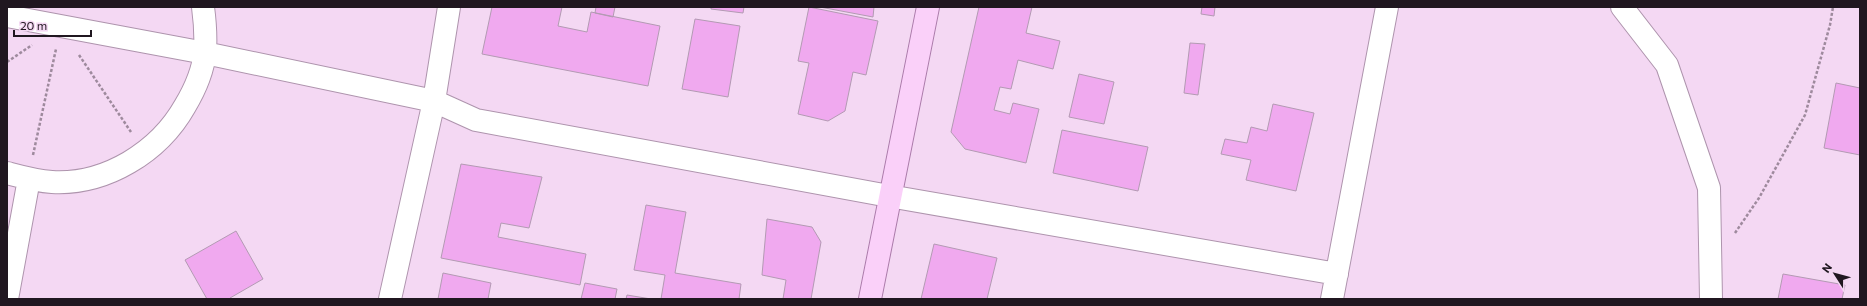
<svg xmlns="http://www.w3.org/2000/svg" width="1867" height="306" viewBox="0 0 1867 306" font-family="Commissioner,sans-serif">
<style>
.building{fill:#f0a9ef;stroke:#b39ab3}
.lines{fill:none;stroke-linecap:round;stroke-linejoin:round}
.street-casing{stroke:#ae94ad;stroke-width:24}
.primary-casing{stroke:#ab7baa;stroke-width:24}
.path{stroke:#9e8a9d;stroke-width:2.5;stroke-dasharray:3 2;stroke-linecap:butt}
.street{stroke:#fff;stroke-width:22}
.primary{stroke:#fad0f9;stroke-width:22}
</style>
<rect width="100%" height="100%" fill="#f4d8f3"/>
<path class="building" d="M 492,7 L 562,7 L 558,26 L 587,32 L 591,12 L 660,26 L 648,86 L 482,54 Z
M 596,7 L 615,7 L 613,17 L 595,13 Z
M 711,7 L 744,7 L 743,13 L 711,9 Z
M 809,7 L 878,21 L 866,75 L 853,72 L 845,111 L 828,121 L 798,114 L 809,63 L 798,61 Z
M 820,7 L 874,7 L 873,17 Z
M 979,7 L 1032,7 L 1026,33 L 1060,41 L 1053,69 L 1018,60 L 1011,89 L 1000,87 L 994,110 L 1010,114 L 1013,103 L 1039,109 L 1026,163 L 965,149 L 951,132 Z
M 1202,7 L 1215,7 L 1214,16 L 1201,14 Z
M 695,19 L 740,26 L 728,97 L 682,89 Z
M 1190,43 L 1205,44 L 1198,95 L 1184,93 Z
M 1079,74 L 1114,82 L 1104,124 L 1069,117 Z
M 1836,83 L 1860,88 L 1860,155 L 1824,148 Z
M 1273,104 L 1314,113 L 1296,191 L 1246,180 L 1251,160 L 1221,154 L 1225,139 L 1247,143 L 1251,127 L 1267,131 Z
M 1062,130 L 1148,147 L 1138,191 L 1053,173 Z
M 461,164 L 542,177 L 529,228 L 501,223 L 498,237 L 586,254 L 580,285 L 441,258 Z
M 646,205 L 686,212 L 675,273 L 741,284 L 739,299 L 661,299 L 665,275 L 634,270 Z
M 767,219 L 812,227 L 821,242 L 811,299 L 783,299 L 786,280 L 762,275 Z
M 236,231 L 263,279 L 230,298 L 231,299 L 207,299 L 185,260 Z
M 934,244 L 997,258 L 987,299 L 921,299 Z
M 443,273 L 491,283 L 488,299 L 438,299 Z
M 1783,274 L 1845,285 L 1842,299 L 1778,299 Z
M 585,283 L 617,289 L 615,299 L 581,299 Z
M 627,295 L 651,299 L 626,299 Z"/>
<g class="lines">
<g class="street-casing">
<path id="street" d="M 1622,7 L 1667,65 L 1709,188 L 1711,299
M 7,16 L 205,53 L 434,101 L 476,120 L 889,196 L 1337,274
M 7,173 C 22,177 36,181 52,182 C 106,185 159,152 185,106 C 194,91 203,71 205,52 C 206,37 205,22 203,7
M 7,299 L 29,179
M 390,299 L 434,101 L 449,7
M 1332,299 L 1387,7"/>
</g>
<g class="primary-casing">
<path id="primary" d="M 870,299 L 928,7"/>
</g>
<path class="path" d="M 79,55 L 131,132
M 7,62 L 32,45
M 33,155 L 56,49
M 1735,233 L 1759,198 L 1805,115 L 1830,25 L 1833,7"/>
<use href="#street" class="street"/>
<use href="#primary" class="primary"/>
</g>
<rect width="1867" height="306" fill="none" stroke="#201720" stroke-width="16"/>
<g transform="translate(1835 274) rotate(306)" stroke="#f4d8f3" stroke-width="3" paint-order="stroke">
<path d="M0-3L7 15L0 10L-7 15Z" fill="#201720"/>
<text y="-6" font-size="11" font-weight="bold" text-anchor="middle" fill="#201720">N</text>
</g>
<path d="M14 30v6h77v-6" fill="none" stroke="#201720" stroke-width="2"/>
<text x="20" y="30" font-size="12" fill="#201720" stroke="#f4d8f3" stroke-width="3" paint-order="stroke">20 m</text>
</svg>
